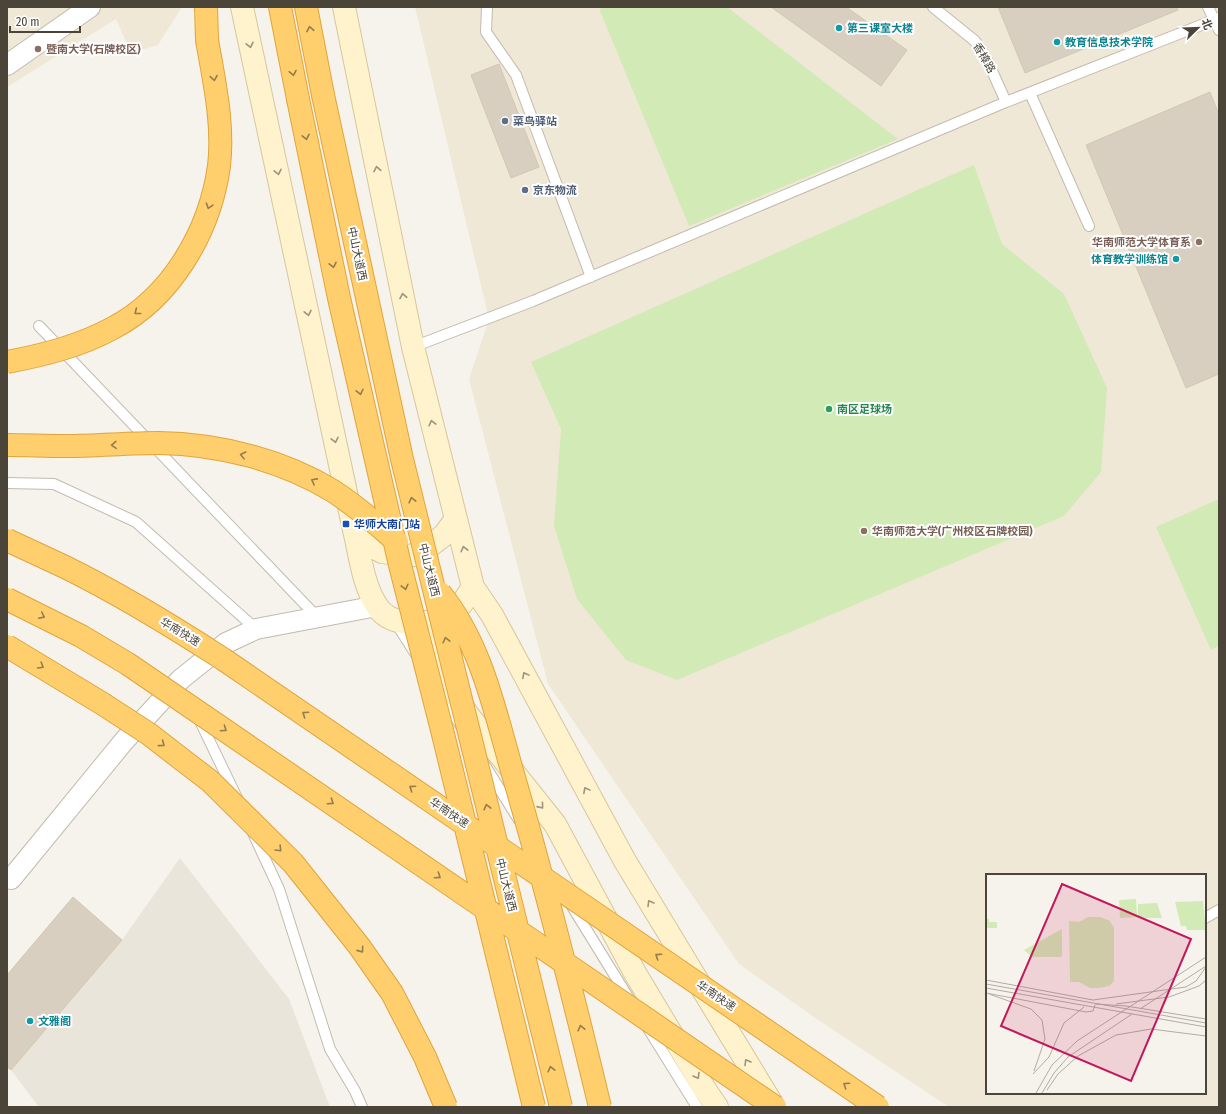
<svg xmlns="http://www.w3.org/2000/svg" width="1226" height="1114" viewBox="0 0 1226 1114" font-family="'Fira Sans Condensed','Noto Sans SC',sans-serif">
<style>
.residential{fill:#eae5da}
.education{fill:#efe8d6;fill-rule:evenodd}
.green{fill:#d2eab5}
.building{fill:#d8cfc1;stroke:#d3c7b4}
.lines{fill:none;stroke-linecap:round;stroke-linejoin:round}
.lane-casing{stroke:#c2bbae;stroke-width:12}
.street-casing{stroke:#c2bbae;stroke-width:22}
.secondary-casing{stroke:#d6c79b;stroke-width:24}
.highway-casing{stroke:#e0a43c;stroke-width:24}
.lane{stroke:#fff;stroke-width:10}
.street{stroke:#fff;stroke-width:20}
.secondary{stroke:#fff3cd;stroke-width:22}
.highway{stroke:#ffcf6e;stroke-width:22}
.highway-bridge-casing{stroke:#e0a43c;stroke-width:24;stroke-linecap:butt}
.highway-bridge{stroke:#ffcf6e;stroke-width:22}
.oneway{stroke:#937c4e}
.oneway2{stroke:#9c937c}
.culture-dot{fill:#0f9aa8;stroke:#fff;stroke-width:1.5}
.education-dot{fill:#8d6e63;stroke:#fff;stroke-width:1.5}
.service-dot{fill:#5c6f8a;stroke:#fff;stroke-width:1.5}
.leisure-dot{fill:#2e9e5b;stroke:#fff;stroke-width:1.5}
.transit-dot{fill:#1a4fb4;stroke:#fff;stroke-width:1.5}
.labels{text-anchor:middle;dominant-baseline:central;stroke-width:4;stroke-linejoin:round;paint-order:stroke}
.culture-label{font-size:11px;font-weight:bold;fill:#0d838f;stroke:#fff;text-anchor:start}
.education-label{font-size:11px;font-weight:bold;fill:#785e54;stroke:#fff;text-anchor:start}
.street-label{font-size:11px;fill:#4b4439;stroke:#fff}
.service-label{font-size:11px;font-weight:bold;fill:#4e5e75;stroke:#fff;text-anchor:start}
.leisure-label{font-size:11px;font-weight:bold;fill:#27864d;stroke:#fff;text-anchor:start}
.transit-label{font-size:11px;font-weight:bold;fill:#164399;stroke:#fff;text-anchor:start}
.inset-road{fill:none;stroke:#b2ada4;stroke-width:1}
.view{fill:#c2185b;fill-opacity:0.15;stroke:#c2185b;stroke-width:2}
.inset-edge{fill:none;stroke:#4b4439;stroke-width:2}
</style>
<rect width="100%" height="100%" fill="#f6f3ec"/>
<path class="residential" d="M 180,858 L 289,999 L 330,1107 L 39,1107 L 11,1070 L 122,940 Z"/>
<path class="education" d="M 7,7 L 182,7 L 158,45 L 131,53 L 116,19 L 7,87 Z
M 415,7 L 1219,7 L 1219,1107 L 949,1107 L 814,1017 L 739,964 L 548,684 L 469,379 L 489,319 ZM 987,875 L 1205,875 L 1205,1093 L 987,1093 Z"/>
<path class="green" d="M 601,7 L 727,7 L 898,139 L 689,226 L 600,11 Z
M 974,165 L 1002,244 L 1064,294 L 1107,388 L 1101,472 L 1064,516 L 677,680 L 626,660 L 577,599 L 554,526 L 561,429 L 531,362 Z
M 1219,499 L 1219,646 L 1211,650 L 1156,527 Z"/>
<path class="building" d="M 771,7 L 846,7 L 907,50 L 881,86 Z
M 998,7 L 1177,7 L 1178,10 L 1025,73 Z
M 499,64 L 539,167 L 511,178 L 471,75 Z
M 1210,92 L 1219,115 L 1219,374 L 1186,388 L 1086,145 Z
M 73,897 L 122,940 L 11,1070 L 7,1067 L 7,975 Z"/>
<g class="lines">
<g class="lane-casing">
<path id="lane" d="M 487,7 L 486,32 L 516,75 L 591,277
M 933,7 L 975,41 L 988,62 L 1006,102
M 1208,7 L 1219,30
M 1030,93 L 1089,226
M 39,326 L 318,618
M 413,347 L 533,301 L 1006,102 L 1219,18
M 7,483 L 54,484 L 136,522 L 256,629
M 396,623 L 415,653
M 439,692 L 461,726
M 199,719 L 237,798
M 484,764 L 519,820
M 253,833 L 279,889 L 330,1049 L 355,1091 L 362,1107
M 570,903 L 631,1002
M 1205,918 L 1219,910
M 646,1025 L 697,1107"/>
</g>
<g class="street-casing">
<path id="street" d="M 7,65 L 90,7
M 11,879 L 124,741 L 181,679 L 226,643 L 256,629 L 377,606"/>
</g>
<g class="secondary-casing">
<path id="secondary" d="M 242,7 L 354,530 C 360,555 363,585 377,606 C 389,626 419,625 439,619 C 443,618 447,618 450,615 C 460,609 466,597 473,587
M 344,7 L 413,347 L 473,587 L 492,615 L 625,861 L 774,1107
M 354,530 L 368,544 L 382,552 L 409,556 L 418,554 L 431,545 L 444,535 L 456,519
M 422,629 L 430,649 L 452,689 L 468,715 L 555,824 L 635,973 L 704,1088 L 717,1107"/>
</g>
<g class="highway-casing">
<path id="highway" d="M 206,7 L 207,40
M 280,7 L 298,99
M 306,7 L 323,95"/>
</g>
<use href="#lane" class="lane"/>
<use href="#street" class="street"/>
<use href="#secondary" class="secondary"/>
<use href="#highway" class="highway"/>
<g class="highway-bridge-casing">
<path id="highway-bridge" d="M 323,95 L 402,459 L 561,1107
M 298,99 L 339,298 L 400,565 L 442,730 L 534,1107
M 7,362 C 44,355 80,346 113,328 C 172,297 210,231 219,166 C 224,124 214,81 207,40
M 7,445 C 26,445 46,446 65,446 C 96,446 128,443 159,443 C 219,444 282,460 333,491 C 356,506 377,524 397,542
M 7,540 C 26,549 46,558 65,567 C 120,594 172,626 223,659 L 878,1107
M 440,593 C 482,645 495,712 513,774 C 545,884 573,995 600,1107
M 7,599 L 81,636 L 128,664 L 775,1107
M 7,646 L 103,704 L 149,734 L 180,758 L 210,781 L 293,863 L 359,946 L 392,993 L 425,1057 L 446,1107"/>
</g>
<use href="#highway-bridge" class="highway-bridge"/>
</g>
<defs><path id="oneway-chevron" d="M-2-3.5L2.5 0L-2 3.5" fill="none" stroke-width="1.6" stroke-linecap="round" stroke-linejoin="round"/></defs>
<g class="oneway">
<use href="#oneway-chevron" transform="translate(310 29) rotate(-101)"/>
<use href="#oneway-chevron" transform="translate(293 73) rotate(79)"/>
<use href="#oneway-chevron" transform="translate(214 78) rotate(81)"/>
<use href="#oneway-chevron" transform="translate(306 137) rotate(78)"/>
<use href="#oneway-chevron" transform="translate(209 206) rotate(108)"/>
<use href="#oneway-chevron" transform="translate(333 265) rotate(78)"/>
<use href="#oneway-chevron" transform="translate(137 312) rotate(142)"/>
<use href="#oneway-chevron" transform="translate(360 392) rotate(77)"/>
<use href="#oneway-chevron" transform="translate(114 445) rotate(178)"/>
<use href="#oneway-chevron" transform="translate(243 455) rotate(-166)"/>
<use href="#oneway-chevron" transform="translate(314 481) rotate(-152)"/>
<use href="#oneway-chevron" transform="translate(412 500) rotate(-104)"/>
<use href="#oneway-chevron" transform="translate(405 587) rotate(76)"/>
<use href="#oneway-chevron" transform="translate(42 616) rotate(27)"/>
<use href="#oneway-chevron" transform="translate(446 640) rotate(-104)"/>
<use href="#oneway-chevron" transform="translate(41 666) rotate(31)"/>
<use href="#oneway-chevron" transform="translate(305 714) rotate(-146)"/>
<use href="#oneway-chevron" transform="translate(224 729) rotate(34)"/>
<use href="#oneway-chevron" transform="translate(162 744) rotate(37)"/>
<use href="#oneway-chevron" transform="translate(412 788) rotate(-146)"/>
<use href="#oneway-chevron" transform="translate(331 802) rotate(34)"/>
<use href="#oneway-chevron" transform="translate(487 807) rotate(-104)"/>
<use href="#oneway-chevron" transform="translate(279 849) rotate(46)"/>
<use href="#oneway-chevron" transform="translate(438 876) rotate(34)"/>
<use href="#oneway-chevron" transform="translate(361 950) rotate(55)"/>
<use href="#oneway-chevron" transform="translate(658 956) rotate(-146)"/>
<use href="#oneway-chevron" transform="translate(581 1028) rotate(-104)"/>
<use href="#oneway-chevron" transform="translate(551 1069) rotate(-104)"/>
<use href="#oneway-chevron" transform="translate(846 1085) rotate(-146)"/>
</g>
<g class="oneway2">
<use href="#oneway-chevron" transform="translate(250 45) rotate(78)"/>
<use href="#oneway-chevron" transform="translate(377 169) rotate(-101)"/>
<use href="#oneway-chevron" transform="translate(278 172) rotate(78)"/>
<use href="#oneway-chevron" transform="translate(403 296) rotate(-101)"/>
<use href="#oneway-chevron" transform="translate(308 313) rotate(78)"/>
<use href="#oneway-chevron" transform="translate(432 423) rotate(-104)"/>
<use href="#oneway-chevron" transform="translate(335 440) rotate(78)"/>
<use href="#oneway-chevron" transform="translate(464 549) rotate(-104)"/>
<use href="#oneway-chevron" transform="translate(525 675) rotate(-118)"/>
<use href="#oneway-chevron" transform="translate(586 790) rotate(-118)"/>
<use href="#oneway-chevron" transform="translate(541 806) rotate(51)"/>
<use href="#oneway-chevron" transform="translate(650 903) rotate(-121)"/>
<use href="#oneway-chevron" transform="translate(747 1062) rotate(-121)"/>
<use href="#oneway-chevron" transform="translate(697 1076) rotate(59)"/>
</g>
<g class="culture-dot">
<circle cx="839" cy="28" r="4"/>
<circle cx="1057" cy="42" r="4"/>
<circle cx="1176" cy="259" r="4"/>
<circle cx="30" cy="1021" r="4"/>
</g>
<g class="education-dot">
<circle cx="38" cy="49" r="4"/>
<circle cx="1199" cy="242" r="4"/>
<circle cx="864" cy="531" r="4"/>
</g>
<g class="service-dot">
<circle cx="505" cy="121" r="4"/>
<circle cx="525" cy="190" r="4"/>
</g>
<circle class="leisure-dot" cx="829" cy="409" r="4"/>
<rect class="transit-dot" x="342" y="520" width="8" height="8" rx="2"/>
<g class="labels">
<g class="culture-label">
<text x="847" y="28">第三课室大楼</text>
<text x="1065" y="42">教育信息技术学院</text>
<text x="1168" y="259" text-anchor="end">体育教学训练馆</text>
<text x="38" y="1021">文雅阁</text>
</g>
<g class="education-label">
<text x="46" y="49">暨南大学(石牌校区)</text>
<text x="1191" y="242" text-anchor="end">华南师范大学体育系</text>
<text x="872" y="531">华南师范大学(广州校区石牌校园)</text>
</g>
<g class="street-label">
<text transform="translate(984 58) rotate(60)">香樟路</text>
<text transform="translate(357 254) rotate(78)">中山大道西</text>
<text transform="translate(429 570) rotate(76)">中山大道西</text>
<text transform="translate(180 632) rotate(31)">华南快速</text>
<text transform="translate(449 813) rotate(34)">华南快速</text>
<text transform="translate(506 885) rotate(76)">中山大道西</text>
<text transform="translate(716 996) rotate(34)">华南快速</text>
</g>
<g class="service-label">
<text x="513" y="121">菜鸟驿站</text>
<text x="533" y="190">京东物流</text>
</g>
<g class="leisure-label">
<text x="837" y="409">南区足球场</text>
</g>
<g class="transit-label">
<text x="354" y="524">华师大南门站</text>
</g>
</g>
<g transform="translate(986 874)">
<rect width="220" height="220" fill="#f6f3ec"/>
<path d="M 150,25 L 151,43 L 134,44 L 133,26 ZM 217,27 L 220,56 L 201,56 L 200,52 L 195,52 L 189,28 ZM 171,29 L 176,44 L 152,44 L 152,30 ZM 102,43 L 115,43 L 124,47 L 128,54 L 128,107 L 123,112 L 113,114 L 104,114 L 93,108 L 84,108 L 83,47 L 93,48 ZM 0,45 L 3,45 L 3,48 L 11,48 L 11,54 L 0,54 ZM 76,55 L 76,83 L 46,83 L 38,76 Z" fill="#d2eab5"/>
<path class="inset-road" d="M 220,105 L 220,124M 0,106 L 107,126 L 200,113 L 210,107 L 220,93M 0,110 L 220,149M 0,114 L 220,153M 0,119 L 100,138 L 107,137 L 109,131M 3,120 L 45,135 L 56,146 L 59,165 L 48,197M 109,130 L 140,132 L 220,145M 130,130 L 183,123 L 213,112 L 220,106M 154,135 L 220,92M 47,200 L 63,183 L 78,149 L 98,133M 61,216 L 72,200 L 92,182 L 130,161 L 165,155 L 220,162M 50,219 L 66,191 L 91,167 L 220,83M 56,219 L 68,199 L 82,183 L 146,140"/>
<path class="view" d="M 76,10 L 205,65 L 145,207 L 15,152 Z"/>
<rect width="220" height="220" class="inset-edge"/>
</g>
<rect width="1226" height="1114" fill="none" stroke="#4b4439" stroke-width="16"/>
<g transform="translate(1198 28) rotate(67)" stroke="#ffffff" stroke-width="3" paint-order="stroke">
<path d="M0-3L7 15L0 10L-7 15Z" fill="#4b4439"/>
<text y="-6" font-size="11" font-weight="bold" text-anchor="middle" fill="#4b4439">北</text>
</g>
<path d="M10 26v6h70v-6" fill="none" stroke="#4b4439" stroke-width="2"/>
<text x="16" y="26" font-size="12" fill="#4b4439" stroke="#ffffff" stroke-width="3" paint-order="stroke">20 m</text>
</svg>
